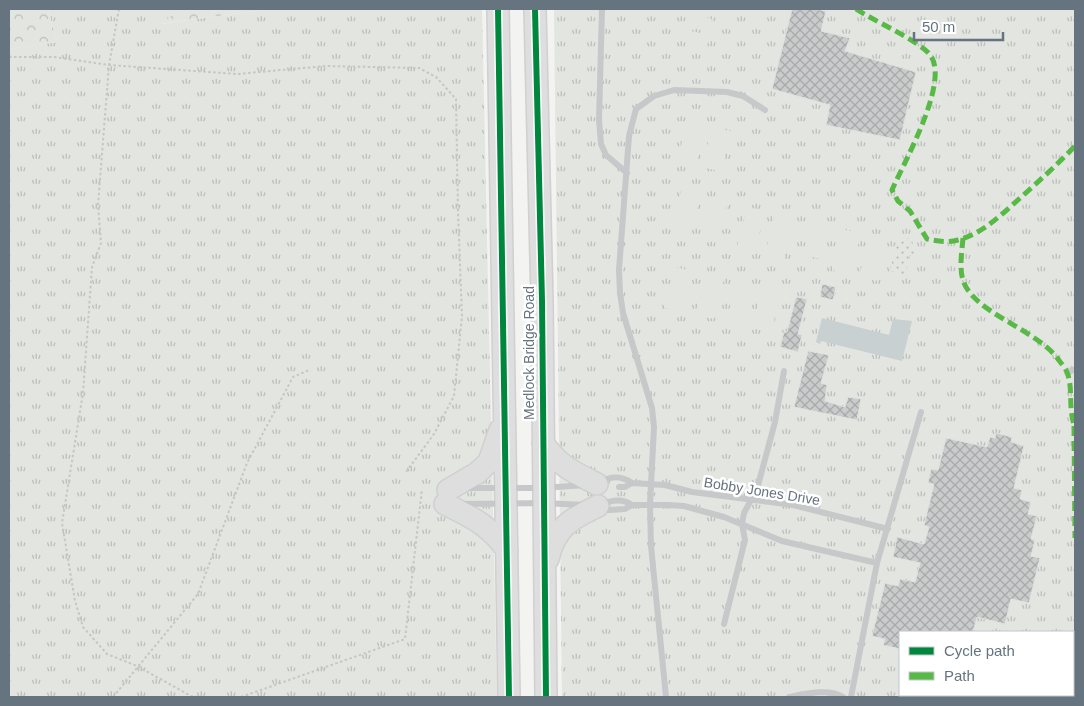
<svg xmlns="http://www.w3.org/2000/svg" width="1084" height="706" viewBox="0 0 1084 706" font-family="Helvetica,sans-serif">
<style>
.grass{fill:url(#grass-tufts);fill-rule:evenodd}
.forest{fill:url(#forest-crowns)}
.park{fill:url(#park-dots)}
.pitch{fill:#e2e5e0}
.water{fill:#c8d0d2}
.building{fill:url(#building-cross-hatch);stroke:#e2e2e1}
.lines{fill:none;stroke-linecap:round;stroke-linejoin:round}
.highway-casing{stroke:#cfd0cf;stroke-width:24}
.path{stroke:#c5c6c6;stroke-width:2;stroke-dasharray:2.5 2.5;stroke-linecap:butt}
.lane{stroke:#c7c8c9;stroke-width:6}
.highway{stroke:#dddedd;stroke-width:21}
.quiet{stroke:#58b947;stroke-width:5;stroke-dasharray:10 5;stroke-linecap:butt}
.cycleway-casing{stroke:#fff;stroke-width:9}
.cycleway{stroke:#00873e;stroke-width:6}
.labels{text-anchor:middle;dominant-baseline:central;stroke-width:5;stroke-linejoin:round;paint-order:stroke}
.street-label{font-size:14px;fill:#66747f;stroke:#fff}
</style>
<defs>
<pattern id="grass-tufts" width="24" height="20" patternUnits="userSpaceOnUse" patternTransform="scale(1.25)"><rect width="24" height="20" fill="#e2e5e0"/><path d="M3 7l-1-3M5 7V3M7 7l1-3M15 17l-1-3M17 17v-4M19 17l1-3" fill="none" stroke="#bbbebb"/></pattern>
<pattern id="forest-crowns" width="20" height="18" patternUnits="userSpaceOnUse" patternTransform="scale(1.25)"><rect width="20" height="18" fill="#e2e5e0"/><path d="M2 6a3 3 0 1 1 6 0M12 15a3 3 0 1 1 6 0" fill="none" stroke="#bbbebb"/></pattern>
<pattern id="park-dots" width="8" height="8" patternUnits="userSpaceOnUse" patternTransform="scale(1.25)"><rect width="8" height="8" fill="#e2e5e0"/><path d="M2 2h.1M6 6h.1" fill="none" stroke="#bbbebb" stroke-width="1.8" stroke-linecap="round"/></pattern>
<pattern id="building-cross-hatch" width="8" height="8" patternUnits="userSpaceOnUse" patternTransform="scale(1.25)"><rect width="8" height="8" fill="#cacbcb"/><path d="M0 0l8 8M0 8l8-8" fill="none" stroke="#a8a9aa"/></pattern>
</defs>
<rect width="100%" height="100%" fill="#f3f3f1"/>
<path class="grass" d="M 48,9 L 183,9 L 161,24 L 268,9 L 482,9 L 497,697 L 9,697 L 9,49 L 57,42 Z
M 554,9 L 1075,9 L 1075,697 L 562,697 ZM 900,632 L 1073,632 L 1073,695 L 900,695 Z"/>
<path class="forest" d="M 9,9 L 48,9 L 57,42 L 9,49 Z
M 183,9 L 268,9 L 159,24 Z"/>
<path class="park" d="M 910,237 L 918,254 L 910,255 L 905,276 L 890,271 L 896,245 Z"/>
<path class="pitch" d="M 689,14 L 712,19 L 710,30 L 687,25 Z
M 686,30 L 709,35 L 707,46 L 683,41 Z
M 687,121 L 706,125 L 696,166 L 677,162 Z
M 712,127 L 731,131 L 721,172 L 702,167 Z
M 681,191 L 700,195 L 690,237 L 671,232 Z
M 709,198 L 728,202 L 718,243 L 699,239 Z
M 747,207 L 765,211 L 755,252 L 737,247 Z
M 775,214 L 794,218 L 784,259 L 765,254 Z
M 813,224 L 827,227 L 820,259 L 805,255 Z
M 842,229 L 861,233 L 851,274 L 832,270 Z
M 869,236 L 888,240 L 878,281 L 859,277 Z
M 674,267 L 693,271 L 683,312 L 664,308 Z
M 705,274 L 724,279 L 714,319 L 695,315 Z
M 736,282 L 755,286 L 745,327 L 726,323 Z
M 762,288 L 781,292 L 771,333 L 752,328 Z"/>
<path class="water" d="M 822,318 L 889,335 L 893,319 L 912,321 L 902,361 L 821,341 L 820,344 L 816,342 Z"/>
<path class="building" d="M 792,9 L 815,9 L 826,11 L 821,31 L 850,38 L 845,51 L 916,72 L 900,140 L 826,125 L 830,105 L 772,89 Z
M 822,284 L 836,287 L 833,300 L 820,297 Z
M 796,297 L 807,299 L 798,334 L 802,335 L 798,352 L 780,347 L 784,332 L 787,332 Z
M 808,351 L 829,355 L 821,383 L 827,385 L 825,401 L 845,407 L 848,397 L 861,399 L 857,420 L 794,407 Z
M 996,433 L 1012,437 L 1011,442 L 1024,446 L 1014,488 L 1022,490 L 1020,499 L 1031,502 L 1028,514 L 1037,516 L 1031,539 L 1035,540 L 1031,556 L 1040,558 L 1029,603 L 1011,599 L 1005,624 L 977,617 L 973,632 L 900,632 L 900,649 L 883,645 L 885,639 L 872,636 L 885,583 L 898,586 L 900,579 L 915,582 L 920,563 L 893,557 L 897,537 L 924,544 L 929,527 L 924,525 L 934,484 L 928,483 L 931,469 L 938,470 L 946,438 L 987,447 L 990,437 L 995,438 Z"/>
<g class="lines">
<g class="highway-casing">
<path id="highway" d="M 498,9 L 509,697
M 535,9 L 542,301 L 546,697
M 543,443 C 558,465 573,472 597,484
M 448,490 L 477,473 L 489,462 L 500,430
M 445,504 C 472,517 490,526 507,550
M 548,559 C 555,527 571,519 598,506"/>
</g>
<path class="path" d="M 119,9 L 109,65 L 98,205 L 101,243 L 92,267 L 83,393 L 62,523 L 75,601 L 83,627 L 107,654 L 137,666 L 191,696 L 199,697
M 9,57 L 54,57 L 109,65 L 237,74 L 326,66 L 419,68 L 436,77 L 456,99 L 458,212 L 462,316 L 454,396 L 434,434 L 406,472
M 113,697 L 198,594 L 247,463 L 293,377 L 309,370
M 241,697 L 405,639 L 422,489"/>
<path class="lane" d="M 602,9 L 599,120 L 601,144 L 606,155 L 627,173
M 1067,373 L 1075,369
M 599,483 C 610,476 620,475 632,483
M 619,487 L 625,487 L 632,483 L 665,485 L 692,492 L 793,505 L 888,529
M 465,488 L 543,488 L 585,485
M 462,504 L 543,503 L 585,505
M 601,505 C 611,500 622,498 632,505
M 600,506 L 609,510 L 625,509 L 632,505 L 668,505 L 684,506 L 724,517 L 782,541 L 877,563
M 724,624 L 745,540 L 742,524 L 744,513 L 757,489 L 775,422 L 784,371
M 666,697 L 651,546 L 650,504 L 654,427 L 652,408 L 623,313 L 620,293 L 619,270 L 629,136 L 636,109 L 654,96 L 674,90 L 727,92 L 743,96 L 765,110
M 789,697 C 804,694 829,688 843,697
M 851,697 L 877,563 L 921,412"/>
<use href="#highway" class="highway"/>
<path class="quiet" d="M 856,9 C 872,20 922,42 931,56 C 949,84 904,162 892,190 L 898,201 L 910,211 L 927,239 C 937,241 948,243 958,240 C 982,234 1001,215 1019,199 C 1038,182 1057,165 1075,146
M 963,238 C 962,251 959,268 963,280 C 972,312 1036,329 1058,359 C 1061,363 1067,370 1068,375 C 1073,391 1068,410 1075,427
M 1074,426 L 1075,538"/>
<g class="cycleway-casing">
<path id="cycleway" d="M 498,9 L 509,697
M 535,9 L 542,301 L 546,697"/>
</g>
<use href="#cycleway" class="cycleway"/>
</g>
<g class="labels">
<g class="street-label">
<text transform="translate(529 353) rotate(-90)">Medlock Bridge Road</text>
<text transform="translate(762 491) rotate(9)">Bobby Jones Drive</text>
</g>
</g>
<rect width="1084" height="706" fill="none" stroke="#66747f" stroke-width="20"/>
<rect x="899" y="631" width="175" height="65" fill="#ffffff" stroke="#c2c7cc"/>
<rect x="909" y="647" width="25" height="8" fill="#00873e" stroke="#c2c7cc"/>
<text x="944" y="656" font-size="15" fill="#66747f">Cycle path</text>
<rect x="909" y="672" width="25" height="8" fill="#58b947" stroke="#c2c7cc"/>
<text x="944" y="681" font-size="15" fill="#66747f">Path</text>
<path d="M914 32v8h89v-8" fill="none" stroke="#66747f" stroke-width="2.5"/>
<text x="922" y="32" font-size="15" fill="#66747f" stroke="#ffffff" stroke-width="4" paint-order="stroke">50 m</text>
</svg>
